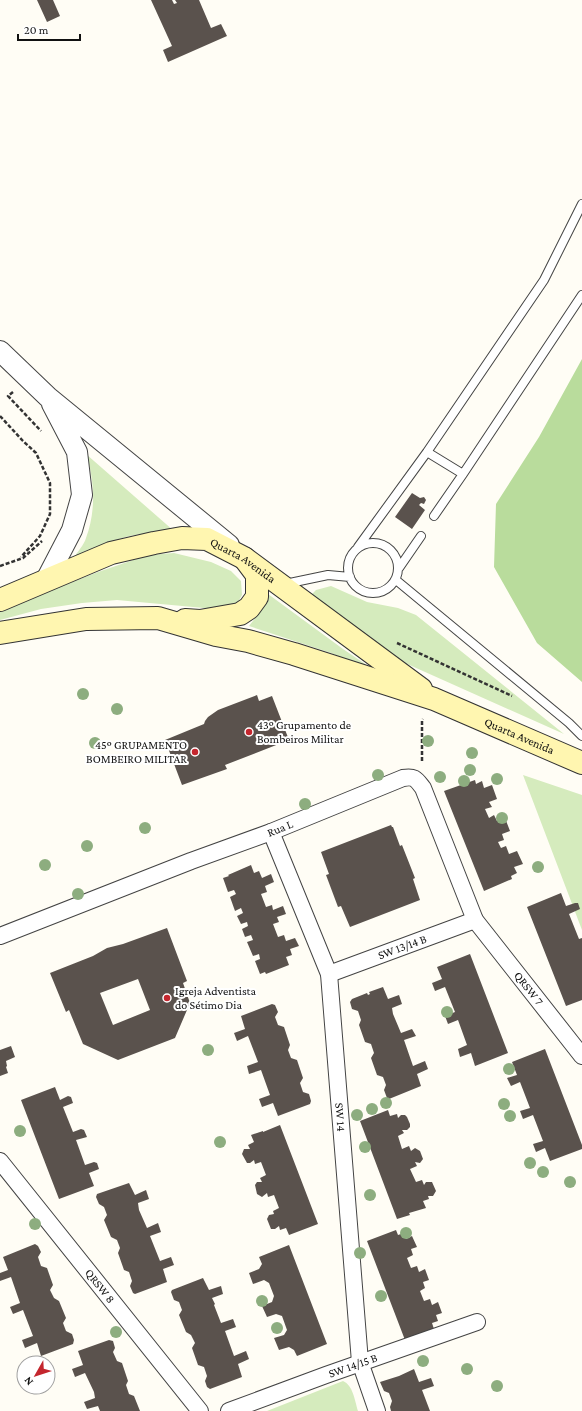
<svg xmlns="http://www.w3.org/2000/svg" width="582" height="1411" viewBox="0 0 582 1411" font-family="'Crimson Pro',serif">
<style>
.green{fill:#d5ebbd}
.forest{fill:#b9dc9c}
.building{fill:#5a524d;fill-rule:evenodd}
.lines{fill:none;stroke-linecap:round;stroke-linejoin:round}
.service-casing{stroke:#444;stroke-width:10}
.minor-casing{stroke:#444;stroke-width:18}
.tertiary-casing{stroke:#444;stroke-width:22}
.secondary-casing{stroke:#333;stroke-width:24}
.path{stroke:#333;stroke-width:2.5;stroke-dasharray:4 2;stroke-linecap:butt}
.service{stroke:#fff;stroke-width:8}
.minor{stroke:#fff;stroke-width:16}
.tertiary{stroke:#fff;stroke-width:20}
.secondary{stroke:#fff6b0;stroke-width:22}
.tree{fill:#8dad7f}
.poi-dot{fill:#c4262e;stroke:#fff;stroke-width:1.5}
.labels{text-anchor:middle;dominant-baseline:central;stroke-width:4;stroke-linejoin:round;paint-order:stroke}
.street-label{font-size:12px;fill:#111;stroke:#fff}
.poi-label{font-size:12px;fill:#111;stroke:#fff;text-anchor:start}
</style>
<rect width="100%" height="100%" fill="#fffdf5"/>
<path class="green" d="M 86,454 L 174,531 C 156,533 136,533 119,539 C 103,544 88,552 73,559 C 77,552 84,545 86,538 C 96,511 95,481 86,454 Z
M 174,553 L 211,562 L 231,571 L 241,581 L 242,595 L 235,607 L 222,613 L 204,608 L 117,600 L 82,603 L 41,609 L 0,620 L 0,610 L 98,572 L 148,555 Z
M 331,586 L 367,602 L 398,608 L 416,615 L 564,734 L 405,663 L 309,597 L 316,590 Z
M 268,594 L 343,649 L 383,676 L 331,653 L 249,626 L 259,613 Z
M 523,775 L 582,795 L 582,930 Z
M 343,1381 C 353,1385 355,1401 358,1411 L 267,1411 Z"/>
<path class="forest" d="M 582,359 L 582,682 L 537,643 L 494,567 L 496,504 L 539,437 Z"/>
<path class="building" d="M 37,0 L 53,0 L 60,16 L 47,22 Z
M 151,0 L 172,0 L 174,4 L 177,3 L 175,0 L 199,0 L 211,28 L 221,24 L 227,36 L 168,62 L 163,50 L 172,46 Z
M 412,493 L 420,498 L 424,497 L 426,500 L 424,504 L 421,503 L 419,505 L 425,510 L 412,529 L 395,517 Z
M 257,695 L 259,701 L 272,696 L 289,740 L 225,765 L 227,769 L 182,785 L 165,740 L 204,724 L 205,721 L 208,717 L 218,710 Z
M 475,780 L 476,784 L 482,781 L 484,788 L 492,785 L 497,799 L 489,802 L 492,807 L 485,809 L 489,818 L 494,815 L 497,821 L 505,818 L 510,831 L 502,834 L 504,840 L 498,842 L 501,848 L 506,846 L 509,854 L 517,851 L 523,864 L 514,867 L 517,873 L 511,876 L 512,879 L 484,891 L 444,791 Z
M 391,825 L 392,827 L 393,827 L 400,846 L 402,845 L 415,878 L 413,879 L 420,900 L 350,927 L 341,906 L 338,907 L 326,875 L 329,874 L 321,852 Z
M 251,865 L 254,873 L 259,871 L 262,878 L 271,874 L 274,882 L 265,886 L 267,892 L 261,894 L 266,907 L 272,905 L 273,910 L 283,906 L 286,914 L 277,917 L 279,922 L 273,924 L 278,937 L 284,935 L 286,941 L 295,938 L 299,946 L 290,949 L 292,955 L 286,957 L 289,965 L 266,974 L 265,972 L 260,974 L 255,961 L 260,959 L 259,954 L 253,956 L 247,942 L 253,940 L 251,935 L 245,937 L 242,929 L 248,926 L 247,922 L 241,924 L 237,916 L 243,913 L 241,908 L 235,911 L 230,897 L 236,894 L 234,890 L 228,892 L 223,878 L 229,876 L 228,875 Z
M 561,893 L 566,906 L 575,903 L 578,903 L 580,909 L 569,914 L 579,939 L 582,938 L 582,1000 L 566,1006 L 527,907 Z
M 167,928 L 187,981 L 183,983 L 190,1003 L 175,1038 L 118,1060 L 83,1044 L 69,1010 L 66,1012 L 50,973 L 93,956 L 107,948 L 123,944 ZM 138,979 L 150,1010 L 113,1025 L 100,993 Z
M 470,954 L 508,1053 L 475,1066 L 471,1053 L 460,1057 L 458,1049 L 467,1045 L 458,1020 L 448,1024 L 445,1016 L 455,1012 L 445,987 L 435,991 L 432,983 L 442,979 L 437,967 Z
M 383,987 L 388,999 L 399,995 L 402,1004 L 392,1008 L 393,1014 L 401,1033 L 412,1029 L 416,1036 L 404,1040 L 413,1066 L 425,1061 L 428,1069 L 417,1074 L 421,1086 L 389,1099 L 387,1098 L 384,1090 L 386,1085 L 383,1077 L 377,1075 L 371,1058 L 374,1053 L 371,1044 L 365,1042 L 359,1025 L 361,1020 L 358,1011 L 352,1009 L 350,1002 L 352,999 L 367,993 L 368,995 L 370,994 L 369,992 Z
M 272,1004 L 275,1005 L 278,1012 L 275,1017 L 278,1025 L 284,1027 L 290,1045 L 288,1050 L 291,1058 L 297,1060 L 303,1078 L 300,1083 L 303,1092 L 309,1094 L 311,1101 L 310,1104 L 278,1116 L 273,1103 L 262,1107 L 259,1099 L 270,1095 L 261,1070 L 249,1074 L 247,1066 L 258,1062 L 248,1036 L 237,1041 L 234,1033 L 245,1029 L 241,1016 Z
M 11,1046 L 15,1057 L 6,1061 L 7,1066 L 6,1067 L 8,1073 L 0,1076 L 0,1050 Z
M 545,1049 L 582,1145 L 582,1149 L 550,1161 L 545,1148 L 536,1152 L 533,1144 L 543,1141 L 533,1115 L 523,1119 L 520,1111 L 530,1108 L 520,1082 L 511,1086 L 507,1078 L 517,1075 L 512,1062 Z
M 55,1087 L 60,1100 L 68,1096 L 71,1097 L 73,1103 L 63,1107 L 73,1132 L 81,1129 L 84,1130 L 87,1137 L 76,1140 L 85,1165 L 94,1162 L 97,1163 L 99,1169 L 89,1173 L 94,1186 L 59,1199 L 21,1100 Z
M 388,1110 L 390,1116 L 397,1114 L 398,1118 L 401,1115 L 405,1115 L 407,1117 L 410,1124 L 410,1127 L 407,1130 L 402,1130 L 404,1133 L 398,1136 L 402,1149 L 409,1146 L 411,1151 L 415,1148 L 420,1151 L 423,1159 L 420,1163 L 415,1162 L 417,1166 L 410,1169 L 416,1182 L 422,1180 L 424,1185 L 426,1182 L 432,1182 L 436,1191 L 433,1196 L 428,1196 L 429,1199 L 423,1201 L 426,1208 L 409,1213 L 410,1215 L 397,1219 L 360,1121 Z
M 280,1125 L 318,1224 L 289,1235 L 286,1228 L 280,1230 L 279,1226 L 275,1229 L 271,1229 L 267,1219 L 269,1215 L 274,1214 L 273,1211 L 279,1208 L 274,1195 L 268,1197 L 267,1193 L 262,1197 L 257,1194 L 255,1185 L 257,1182 L 262,1182 L 260,1178 L 266,1175 L 261,1162 L 255,1164 L 254,1160 L 250,1163 L 247,1163 L 242,1154 L 244,1149 L 250,1149 L 248,1145 L 254,1142 L 251,1135 L 263,1131 L 263,1132 Z
M 129,1183 L 135,1195 L 146,1190 L 149,1199 L 138,1203 L 139,1210 L 147,1228 L 158,1223 L 161,1232 L 150,1236 L 160,1261 L 171,1257 L 174,1265 L 163,1269 L 167,1282 L 135,1294 L 133,1293 L 130,1286 L 132,1281 L 129,1272 L 124,1270 L 118,1253 L 120,1248 L 117,1240 L 111,1237 L 104,1220 L 107,1215 L 104,1207 L 99,1204 L 96,1197 L 97,1194 Z
M 396,1230 L 398,1235 L 404,1233 L 406,1239 L 412,1236 L 417,1247 L 411,1249 L 413,1255 L 407,1258 L 411,1268 L 417,1266 L 419,1272 L 425,1269 L 429,1280 L 423,1282 L 425,1288 L 420,1291 L 424,1301 L 430,1299 L 432,1305 L 438,1302 L 442,1313 L 436,1315 L 438,1321 L 432,1323 L 434,1329 L 405,1340 L 367,1241 Z
M 35,1244 L 38,1246 L 41,1252 L 38,1257 L 41,1266 L 47,1268 L 53,1285 L 50,1290 L 54,1298 L 59,1301 L 66,1318 L 63,1323 L 66,1331 L 72,1334 L 74,1340 L 73,1344 L 41,1356 L 37,1343 L 25,1348 L 22,1340 L 33,1336 L 23,1310 L 13,1314 L 10,1307 L 20,1303 L 11,1277 L 0,1281 L 0,1273 L 8,1270 L 3,1257 Z
M 289,1245 L 327,1344 L 297,1356 L 294,1350 L 289,1347 L 279,1350 L 274,1338 L 284,1335 L 287,1330 L 282,1316 L 276,1314 L 267,1317 L 262,1306 L 272,1302 L 274,1296 L 269,1283 L 264,1280 L 253,1284 L 249,1273 L 259,1269 L 262,1264 L 259,1257 Z
M 203,1278 L 209,1290 L 221,1286 L 223,1294 L 212,1298 L 215,1304 L 214,1305 L 221,1323 L 233,1319 L 236,1327 L 225,1331 L 234,1356 L 246,1351 L 249,1359 L 238,1364 L 242,1377 L 210,1389 L 207,1387 L 205,1381 L 207,1376 L 204,1367 L 198,1365 L 192,1348 L 195,1343 L 191,1335 L 186,1332 L 179,1315 L 182,1310 L 179,1302 L 174,1300 L 171,1292 L 172,1290 Z
M 109,1340 L 113,1341 L 115,1348 L 113,1352 L 117,1361 L 122,1363 L 128,1381 L 126,1385 L 129,1394 L 134,1396 L 140,1411 L 100,1411 L 98,1406 L 87,1409 L 84,1402 L 95,1398 L 94,1392 L 85,1373 L 75,1377 L 72,1369 L 83,1365 L 78,1351 Z
M 414,1369 L 419,1382 L 431,1378 L 434,1386 L 422,1390 L 430,1411 L 391,1411 L 390,1407 L 392,1401 L 389,1393 L 384,1391 L 380,1382 L 399,1376 Z"/>
<g class="lines">
<g class="service-casing">
<path id="service" d="M 427,452 L 463,474
M 434,516 L 463,474 L 582,295
M348 568a25 25 0 1 1 50 0a25 25 0 1 1-50 0Z
M 358,547 L 427,452 L 544,280 L 582,204
M 399,568 L 421,536
M 396,580 L 569,723 L 582,736
M 285,584 L 328,575 L 350,577"/>
</g>
<g class="minor-casing">
<g id="minor">
<path id="s1" d="M 271,832 L 329,974 L 360,1362 L 377,1411"/>
<path id="s2" d="M 0,936 L 191,861 L 271,832 L 403,778 C 415,776 416,779 423,788 L 475,920 L 582,1056"/>
<path id="s3" d="M 329,974 L 475,920"/>
<path id="s4" d="M 0,1161 L 200,1411"/>
<path id="s5" d="M 229,1411 L 326,1375 L 477,1322"/>
</g>
</g>
<g class="tertiary-casing">
<path id="tertiary" d="M 0,351 L 48,397 L 229,545
M 46,580 L 72,530 L 82,495 L 77,452 L 52,404"/>
</g>
<g class="secondary-casing">
<g id="secondary">
<path id="s6" d="M 0,600 L 111,553 L 154,543 L 182,538 L 207,539 L 244,558 L 421,689"/>
<path d="M 185,620 L 200,621 L 240,614 L 249,608 L 257,597 L 257,575 L 245,559"/>
<path id="s7" d="M 0,633 L 86,619 L 158,618 L 216,635 L 248,641 L 294,654 L 434,699 L 582,763"/>
</g>
</g>
<path class="path" d="M 13,392 L 8,396 L 41,431
M 0,416 L 23,441 L 36,453 L 50,483 L 50,514 L 40,536 L 21,557
M 0,566 L 23,558 L 42,541
M 397,643 L 512,696
M 422,761 L 422,721 L 423,719"/>
<use href="#service" class="service"/>
<use href="#minor" class="minor"/>
<use href="#tertiary" class="tertiary"/>
<use href="#secondary" class="secondary"/>
</g>
<g class="tree">
<circle cx="83" cy="694" r="6"/>
<circle cx="117" cy="709" r="6"/>
<circle cx="428" cy="741" r="6"/>
<circle cx="95" cy="743" r="6"/>
<circle cx="472" cy="753" r="6"/>
<circle cx="470" cy="770" r="6"/>
<circle cx="378" cy="775" r="6"/>
<circle cx="440" cy="777" r="6"/>
<circle cx="497" cy="779" r="6"/>
<circle cx="464" cy="781" r="6"/>
<circle cx="305" cy="804" r="6"/>
<circle cx="502" cy="818" r="6"/>
<circle cx="145" cy="828" r="6"/>
<circle cx="87" cy="846" r="6"/>
<circle cx="45" cy="865" r="6"/>
<circle cx="538" cy="867" r="6"/>
<circle cx="78" cy="894" r="6"/>
<circle cx="447" cy="1012" r="6"/>
<circle cx="208" cy="1050" r="6"/>
<circle cx="509" cy="1069" r="6"/>
<circle cx="386" cy="1103" r="6"/>
<circle cx="504" cy="1104" r="6"/>
<circle cx="372" cy="1109" r="6"/>
<circle cx="357" cy="1115" r="6"/>
<circle cx="510" cy="1116" r="6"/>
<circle cx="20" cy="1131" r="6"/>
<circle cx="220" cy="1142" r="6"/>
<circle cx="365" cy="1147" r="6"/>
<circle cx="530" cy="1163" r="6"/>
<circle cx="543" cy="1172" r="6"/>
<circle cx="570" cy="1182" r="6"/>
<circle cx="370" cy="1195" r="6"/>
<circle cx="35" cy="1224" r="6"/>
<circle cx="406" cy="1233" r="6"/>
<circle cx="360" cy="1253" r="6"/>
<circle cx="381" cy="1296" r="6"/>
<circle cx="262" cy="1301" r="6"/>
<circle cx="277" cy="1328" r="6"/>
<circle cx="116" cy="1332" r="6"/>
<circle cx="423" cy="1361" r="6"/>
<circle cx="467" cy="1369" r="6"/>
<circle cx="497" cy="1386" r="6"/>
</g>
<g class="poi-dot">
<circle cx="249" cy="732" r="4"/>
<circle cx="195" cy="752" r="4"/>
<circle cx="167" cy="998" r="4"/>
</g>
<g class="labels">
<g class="street-label">
<text stroke="none"><textPath href="#s6" startOffset="260">Quarta Avenida</textPath></text>
<text stroke="none"><textPath href="#s7" startOffset="540">Quarta Avenida</textPath></text>
<text stroke="none"><textPath href="#s2" startOffset="300">Rua L</textPath></text>
<text stroke="none"><textPath href="#s3" startOffset="78">SW 13/14 B</textPath></text>
<text stroke="none"><textPath href="#s2" startOffset="686">QRSW 7</textPath></text>
<text stroke="none"><textPath href="#s1" startOffset="297">SW 14</textPath></text>
<text stroke="none"><textPath href="#s4" startOffset="160">QRSW 8</textPath></text>
<text stroke="none"><textPath href="#s5" startOffset="132">SW 14/15 B</textPath></text>
</g>
<g class="poi-label">
<text x="257" y="725">43º Grupamento de<tspan x="257" dy="14">Bombeiros Militar</tspan></text>
<text x="187" y="745" text-anchor="end">45º GRUPAMENTO<tspan x="187" dy="14">BOMBEIRO MILITAR</tspan></text>
<text x="175" y="991">Igreja Adventista<tspan x="175" dy="14">do Sétimo Dia</tspan></text>
</g>
</g>
<g transform="translate(36 1375) rotate(231)"><circle r="19" fill="#ffffff" stroke="#a0a0a0"/>
<path d="M0-3L7 15L0 10L-7 15Z" fill="#c4262e"/>
<text y="-6" font-size="11" font-weight="bold" text-anchor="middle" fill="#111111">N</text>
</g>
<path d="M18 34v6h62v-6" fill="none" stroke="#111111" stroke-width="2"/>
<text x="24" y="34" font-size="12" fill="#111111" stroke="#ffffff" stroke-width="3" paint-order="stroke">20 m</text>
</svg>
